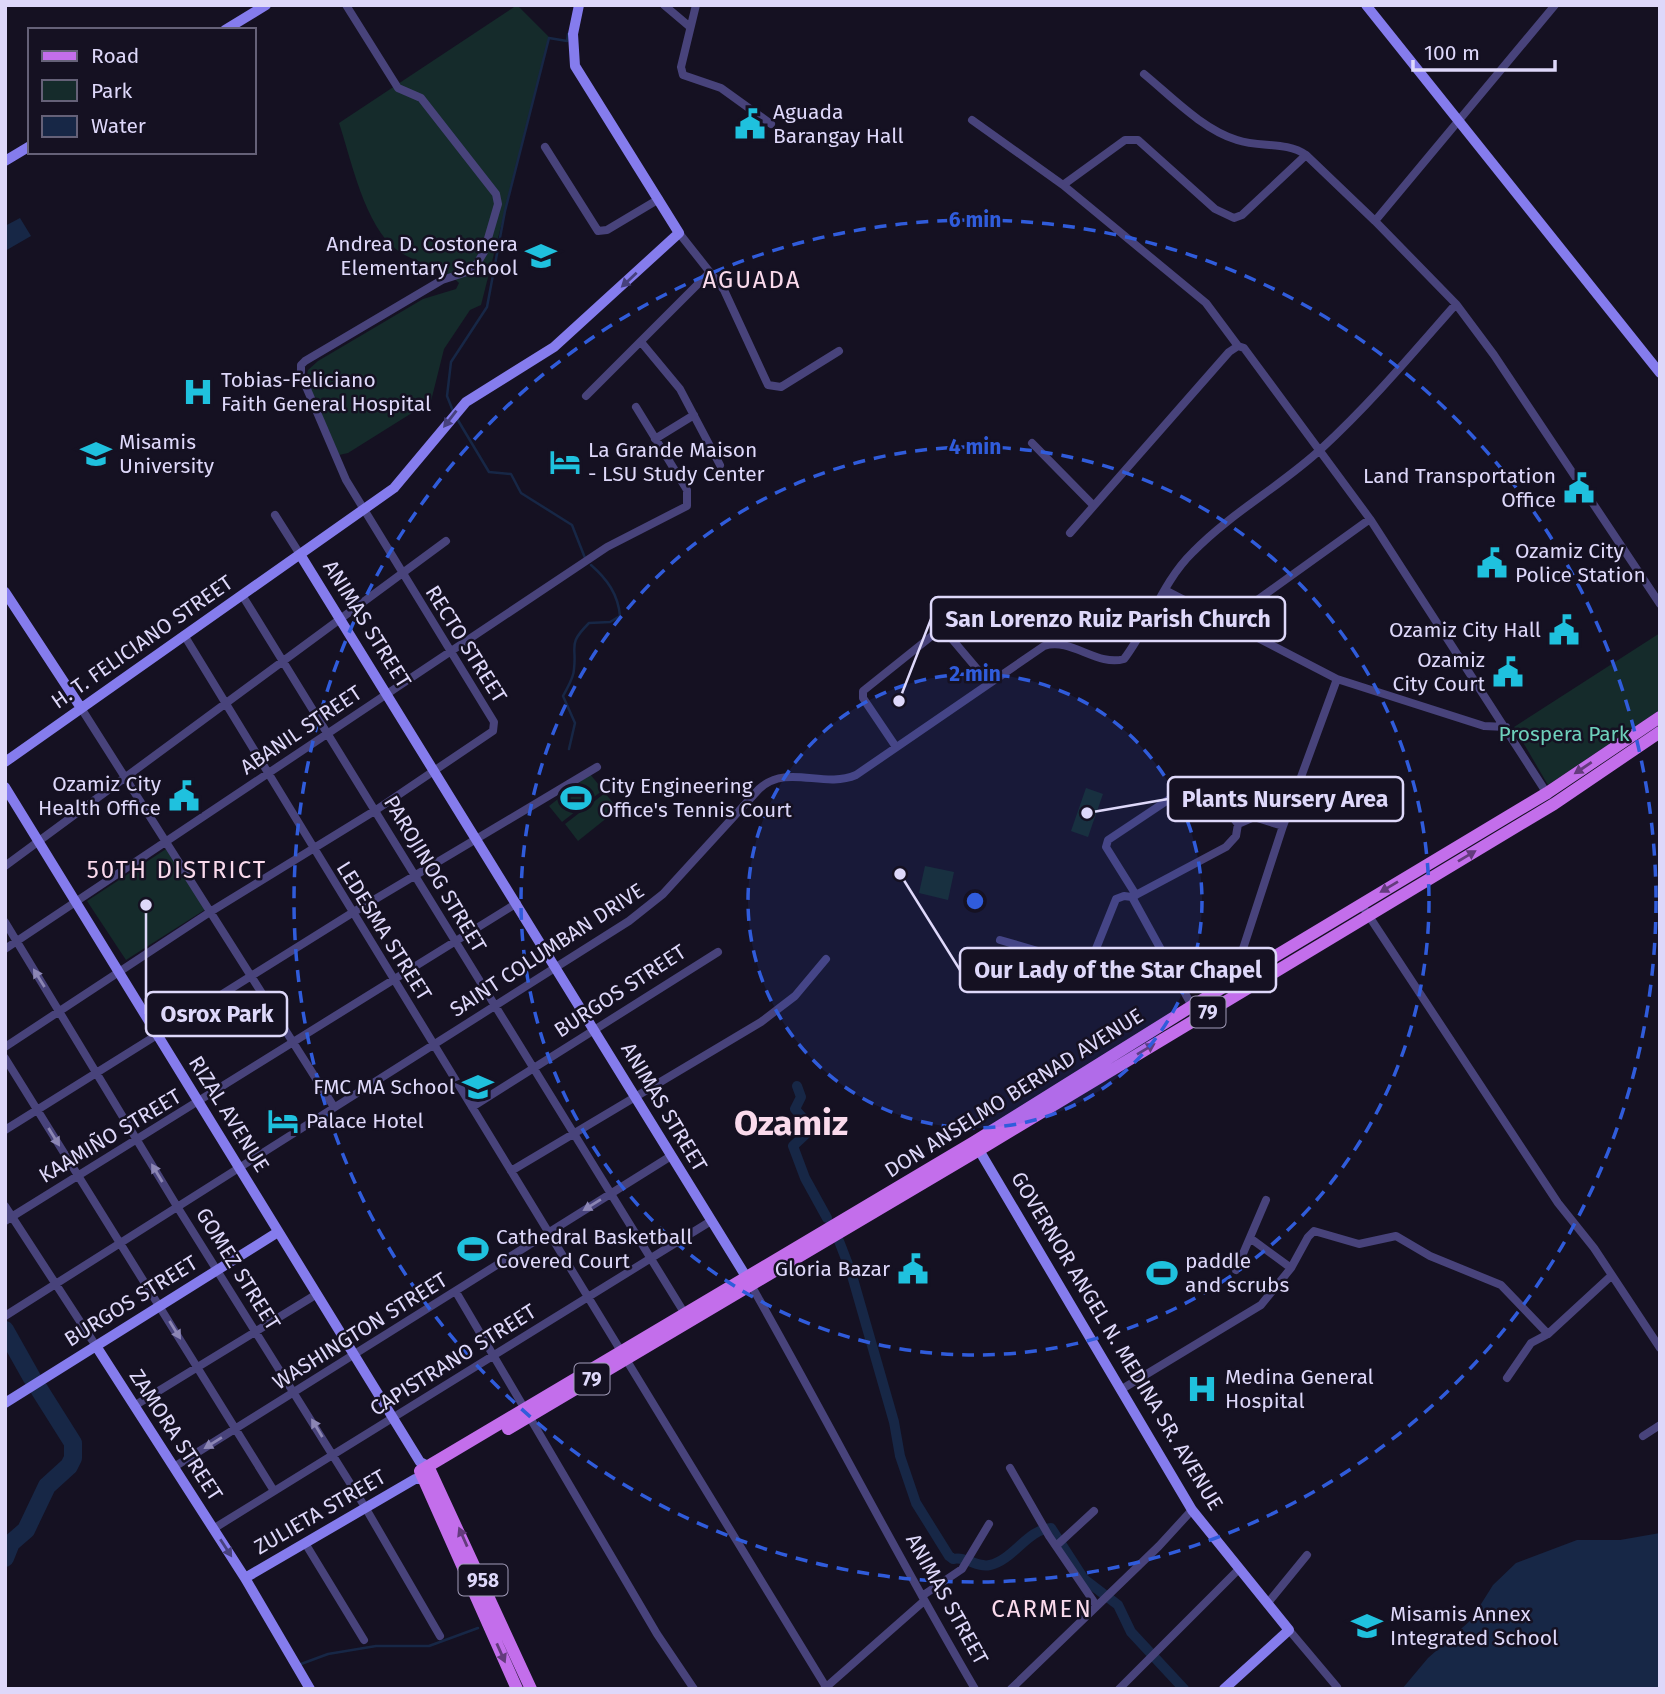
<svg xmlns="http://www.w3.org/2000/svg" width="1665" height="1694" viewBox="0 0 1665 1694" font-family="'Fira Sans',sans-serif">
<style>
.green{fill:#152b2b}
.water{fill:#172746}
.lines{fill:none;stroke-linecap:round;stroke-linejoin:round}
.stream{stroke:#172746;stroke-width:2.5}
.canal{stroke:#172746;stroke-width:10}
.river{stroke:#172746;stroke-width:18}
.street{stroke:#48437b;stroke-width:8}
.secondary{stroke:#857ced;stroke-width:10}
.primary{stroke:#c36eeb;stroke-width:12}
.oneway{fill:#47417d}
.oneway2{fill:#633b7c}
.oneway3{fill:#8c86b4}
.ring{fill:none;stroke:#305cdb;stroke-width:3.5;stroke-dasharray:12 9}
.labels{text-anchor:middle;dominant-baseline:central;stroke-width:5;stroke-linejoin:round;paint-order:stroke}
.shield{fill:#151122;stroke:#a29cb9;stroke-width:2}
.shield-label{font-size:19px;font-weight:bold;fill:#ded8fa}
.poi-label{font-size:21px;fill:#ded8fa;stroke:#151122;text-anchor:start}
.street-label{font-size:21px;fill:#ded8fa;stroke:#151122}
.park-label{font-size:21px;fill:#6ed0bc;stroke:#151122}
.quarter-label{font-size:24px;letter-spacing:2px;fill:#fadaec;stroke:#151122}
.town-label{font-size:35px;font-weight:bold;fill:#fadaec;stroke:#151122}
.centre{fill:#305cdb;stroke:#151122;stroke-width:3.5}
.ring-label{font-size:21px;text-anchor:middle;font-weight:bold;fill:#305cdb;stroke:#151122;stroke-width:5;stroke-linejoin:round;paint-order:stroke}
.leader{fill:none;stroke:#ded8fa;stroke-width:2.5}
.callout-dot{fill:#ded8fa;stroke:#151122;stroke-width:2.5}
.callout{fill:#151122;stroke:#ded8fa;stroke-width:2.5}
.callout-label{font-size:23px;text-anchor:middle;font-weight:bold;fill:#ded8fa}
</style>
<rect width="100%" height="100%" fill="#151122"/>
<path class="green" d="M 517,5 L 549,37 L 481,305 L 470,310 L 444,349 L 431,401 L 348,453 L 339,455 L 306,378 L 308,370 L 318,361 L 423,299 L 456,289 L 459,283 C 443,266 416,264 397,250 C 365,227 351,159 339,123 Z
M 1660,633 L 1660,710 L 1548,785 L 1514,727 Z
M 590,774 L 603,790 L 562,822 L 549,806 Z
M 1086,788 L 1103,794 L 1088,837 L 1071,831 Z
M 605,793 L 618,809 L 578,841 L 565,824 Z
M 166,849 L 206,909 L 126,960 L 87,901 Z
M 925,866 L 954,872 L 948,900 L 919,893 Z"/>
<path class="water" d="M 20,218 L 31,236 L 5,251 L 5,226 Z
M 1660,1533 L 1660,1689 L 1402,1689 L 1428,1658 L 1471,1620 L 1493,1585 L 1516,1563 L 1577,1540 L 1620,1540 Z"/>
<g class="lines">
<path class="stream" d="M 453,411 L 447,396 L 451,362 L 487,307 L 505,211 L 549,38 L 567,41 L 568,34
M 456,417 L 489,472 L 511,474 L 521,493 L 572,525 L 585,558
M 569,749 L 575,723 L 563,696 C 567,688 574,678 574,669 C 577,645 567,645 589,623 L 610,622 L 620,616 C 618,594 607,579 591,565
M 301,1664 L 328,1654 L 376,1646 L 429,1646 L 478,1628"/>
<path class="canal" d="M 797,1086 L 801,1097 L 795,1109 L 809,1125 L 808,1132 L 793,1146 L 805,1178 L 827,1218
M 839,1241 L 851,1272 L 894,1422 L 900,1456 L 916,1503 L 949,1556 L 953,1559 C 967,1556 976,1568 990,1565 C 1013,1560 1028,1529 1051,1528 L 1084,1579 L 1118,1605 L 1131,1632 L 1184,1689"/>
<path class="river" d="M 5,1330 L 32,1378
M 5,1558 L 11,1543 L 26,1530 L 47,1486 L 69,1466 L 73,1458 L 73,1443 L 39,1389"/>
<path class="street" d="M 664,5 L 690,27
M 696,5 L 681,67 L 683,75 L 721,88 L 771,124
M 972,120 L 1063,185 L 1125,140 L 1138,140 L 1215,209 L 1234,218 L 1242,215 L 1306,155 C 1286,141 1260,148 1237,140 C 1202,129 1172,97 1144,74
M 545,147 L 598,231 L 607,230 L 659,199
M 1306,155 L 1375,221 L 1456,304 L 1494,355 L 1660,604
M 1063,185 L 1206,303 L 1238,346
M 1375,221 L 1555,5
M 679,233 L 724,290 L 768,385 L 781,387 L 839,351
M 641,342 L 680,389 L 720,465
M 586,396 L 710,272
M 655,439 L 694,415
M 1032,443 L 1093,505
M 275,515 L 301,556
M 1070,533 L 1229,352 L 1238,346 L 1244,348 L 1370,519 L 1548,795
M 1165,590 L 1337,679 L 1484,726 L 1506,727
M 242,595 L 685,1314
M 1228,621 L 1370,519
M 184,635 L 826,1687
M 81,708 L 334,1107
M 896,747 L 863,698 L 863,691 L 938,631 L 946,632 L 989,683
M 5,866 L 446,541
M 1136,895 L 1106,847 L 1108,840 L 1198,780 L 1206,781 L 1238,824 L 1254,817 L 1283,826
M 1361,904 L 1558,1203 L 1594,1248 L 1660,1348
M 5,922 L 178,1208 L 365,1507 L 440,1636
M 1000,940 L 1089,966 L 1116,899 L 1124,896 L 1132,897
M 5,949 L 607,547 L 687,506 L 687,490 L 636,407
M 1242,979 L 1239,961 L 1283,826 L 1337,679
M 1192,1006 L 1132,897 L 1226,847 L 1236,836 L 1238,824
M 5,1047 L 210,912 L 376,810 L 493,731 L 494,722 L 346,480 L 301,375 L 301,365 L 305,361 L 442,280 L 473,270 L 484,252 L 498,204 L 496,194 L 421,98 L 398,88 L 346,5
M 5,1058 L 274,1491
M 472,1107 L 718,952
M 5,1130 L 352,913 L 597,767
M 511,1171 L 761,1022 L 795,996 L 826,959
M 5,1206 L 96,1346
M 5,1221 L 517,903
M 1250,1238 L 1291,1268
M 1236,1270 L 1266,1200
M 751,1285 C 827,1419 897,1556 975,1689
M 456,1292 L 657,1634 L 694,1689
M 5,1316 L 629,921 L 663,894 L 759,789 C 787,763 823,789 856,775 L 1044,646 C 1071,637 1097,667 1124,659 C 1150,625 1162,582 1193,552 C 1232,512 1281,486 1321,449 C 1370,404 1412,354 1456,304
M 1507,1378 L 1531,1343 L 1548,1334 L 1611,1276
M 1122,1389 L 1261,1305 L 1291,1268 L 1308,1237 L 1314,1231 L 1359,1244 L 1396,1236 L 1430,1256 L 1501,1285 L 1548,1334
M 134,1406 L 317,1294
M 1643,1436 L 1660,1425
M 174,1467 L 671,1156
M 1010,1468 L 1049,1536 L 1096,1605
M 213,1529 L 711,1221
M 305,1543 L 364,1640
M 1056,1546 L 1094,1511
M 922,1596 L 962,1569 L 989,1524
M 1267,1604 L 1307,1555
M 1289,1630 L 1337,1687
M 824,1689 L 924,1601
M 1011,1689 L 1159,1546 L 1192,1510
M 1119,1689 L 1239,1569"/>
<path class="secondary" d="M 1366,5 L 1660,373
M 225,30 L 266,5
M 5,161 L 30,146
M 301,556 L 750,1283
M 5,592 L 81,708
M 5,762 L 394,488 L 466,402 L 554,347 L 679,233 L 575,66 L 573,34 L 579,5
M 5,787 L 420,1462 L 428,1466
M 976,1145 L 1192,1510 L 1289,1630 L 1224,1689
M 96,1346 L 245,1578 L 310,1689
M 5,1403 L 278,1232
M 245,1578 L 415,1479 L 423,1479"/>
<path class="primary" d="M 508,1429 L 979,1150 L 1554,804 L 1660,732
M 428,1466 L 531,1689
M 517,1689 L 420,1471 L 974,1142 L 1192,1006 L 1547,793 L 1660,717"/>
</g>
<defs><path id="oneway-solid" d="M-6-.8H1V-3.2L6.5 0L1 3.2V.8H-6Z" transform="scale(1.75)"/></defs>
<g class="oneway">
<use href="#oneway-solid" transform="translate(629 280) rotate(137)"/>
<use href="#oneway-solid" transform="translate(450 419) rotate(128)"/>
<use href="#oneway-solid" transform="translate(226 1548) rotate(57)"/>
</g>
<g class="oneway2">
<use href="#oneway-solid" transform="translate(1583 768) rotate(146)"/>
<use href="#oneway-solid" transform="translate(1467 856) rotate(-31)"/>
<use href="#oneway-solid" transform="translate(1389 887) rotate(149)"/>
<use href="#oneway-solid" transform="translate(1146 1049) rotate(-31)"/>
<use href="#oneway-solid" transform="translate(463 1537) rotate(-114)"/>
<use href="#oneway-solid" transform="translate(501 1653) rotate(66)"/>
</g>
<g class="oneway3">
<use href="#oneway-solid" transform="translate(39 978) rotate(-122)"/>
<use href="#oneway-solid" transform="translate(54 1137) rotate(58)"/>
<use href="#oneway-solid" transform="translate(157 1173) rotate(-121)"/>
<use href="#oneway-solid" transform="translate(592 1205) rotate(148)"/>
<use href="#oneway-solid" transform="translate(175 1330) rotate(58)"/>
<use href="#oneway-solid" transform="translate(317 1428) rotate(-121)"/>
<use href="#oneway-solid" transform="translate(213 1443) rotate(148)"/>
</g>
<circle cx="975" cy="901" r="227" fill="#305cdb" fill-opacity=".12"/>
<g class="ring">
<circle cx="975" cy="901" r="227"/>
<circle cx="975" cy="901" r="454"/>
<circle cx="975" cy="901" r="681"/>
</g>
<defs>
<g id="civic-bare" transform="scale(2.415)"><path d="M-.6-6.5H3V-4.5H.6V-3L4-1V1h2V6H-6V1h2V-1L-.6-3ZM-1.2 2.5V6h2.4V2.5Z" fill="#1fc1de" stroke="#151122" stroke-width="2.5" paint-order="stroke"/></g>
<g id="school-bare" transform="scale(2.415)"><path d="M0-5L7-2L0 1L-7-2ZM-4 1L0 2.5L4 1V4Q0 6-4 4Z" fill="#1fc1de" stroke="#151122" stroke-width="2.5" paint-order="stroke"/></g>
<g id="hospital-bare" transform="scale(2.415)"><path d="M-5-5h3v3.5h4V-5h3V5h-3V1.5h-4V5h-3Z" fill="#1fc1de" stroke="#151122" stroke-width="2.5" paint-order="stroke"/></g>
<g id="university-bare" transform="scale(2.415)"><path d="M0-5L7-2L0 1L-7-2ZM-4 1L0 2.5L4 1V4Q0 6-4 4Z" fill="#1fc1de" stroke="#151122" stroke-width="2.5" paint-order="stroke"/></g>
<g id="hotel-bare" transform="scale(2.415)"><path d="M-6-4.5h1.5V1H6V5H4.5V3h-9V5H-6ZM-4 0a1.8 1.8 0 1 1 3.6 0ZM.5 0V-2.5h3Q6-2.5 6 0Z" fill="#1fc1de" stroke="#151122" stroke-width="2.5" paint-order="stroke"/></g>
<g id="stadium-bare" transform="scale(2.415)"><path d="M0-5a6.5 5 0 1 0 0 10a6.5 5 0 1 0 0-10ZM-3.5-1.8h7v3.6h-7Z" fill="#1fc1de" stroke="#151122" stroke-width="2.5" paint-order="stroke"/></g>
</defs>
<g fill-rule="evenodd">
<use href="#civic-bare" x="750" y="124"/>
<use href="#school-bare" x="541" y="256"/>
<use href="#hospital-bare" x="198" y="392"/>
<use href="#university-bare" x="96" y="454"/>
<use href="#hotel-bare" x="565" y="462"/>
<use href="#civic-bare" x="1579" y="488"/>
<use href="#civic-bare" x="1492" y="563"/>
<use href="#civic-bare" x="1564" y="630"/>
<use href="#civic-bare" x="1508" y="672"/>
<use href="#civic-bare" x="184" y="796"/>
<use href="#stadium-bare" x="576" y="798"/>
<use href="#school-bare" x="478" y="1087"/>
<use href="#hotel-bare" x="283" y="1121"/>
<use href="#stadium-bare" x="473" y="1249"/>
<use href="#civic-bare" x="913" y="1269"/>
<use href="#stadium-bare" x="1162" y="1273"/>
<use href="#hospital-bare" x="1202" y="1389"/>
<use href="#school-bare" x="1367" y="1626"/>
</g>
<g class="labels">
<g class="shield">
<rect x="1190.5" y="996.5" width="35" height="31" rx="5"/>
<rect x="574.5" y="1363.5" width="35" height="31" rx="5"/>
<rect x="458.5" y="1564.5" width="49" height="31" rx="5"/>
</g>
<g class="shield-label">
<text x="1208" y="1012">79</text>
<text x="592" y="1379">79</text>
<text x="483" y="1580">958</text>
</g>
<g class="poi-label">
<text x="773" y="112">Aguada<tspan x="773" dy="24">Barangay Hall</tspan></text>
<text x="518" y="244" text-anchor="end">Andrea D. Costonera<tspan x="518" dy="24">Elementary School</tspan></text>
<text x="221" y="380">Tobias-Feliciano<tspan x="221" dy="24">Faith General Hospital</tspan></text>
<text x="119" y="442">Misamis<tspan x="119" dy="24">University</tspan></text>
<text x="588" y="450">La Grande Maison<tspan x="588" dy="24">- LSU Study Center</tspan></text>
<text x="1556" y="476" text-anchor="end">Land Transportation<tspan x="1556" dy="24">Office</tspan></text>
<text x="1515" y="551">Ozamiz City<tspan x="1515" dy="24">Police Station</tspan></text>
<text x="1541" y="630" text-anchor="end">Ozamiz City Hall</text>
<text x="1485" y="660" text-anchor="end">Ozamiz<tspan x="1485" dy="24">City Court</tspan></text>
<text x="161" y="784" text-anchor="end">Ozamiz City<tspan x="161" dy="24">Health Office</tspan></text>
<text x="599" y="786">City Engineering<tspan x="599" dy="24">Office's Tennis Court</tspan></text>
<text x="455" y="1087" text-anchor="end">FMC MA School</text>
<text x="306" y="1121">Palace Hotel</text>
<text x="496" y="1237">Cathedral Basketball<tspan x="496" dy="24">Covered Court</tspan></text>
<text x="1185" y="1261">paddle<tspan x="1185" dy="24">and scrubs</tspan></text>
<text x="890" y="1269" text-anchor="end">Gloria Bazar</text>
<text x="1225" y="1377">Medina General<tspan x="1225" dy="24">Hospital</tspan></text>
<text x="1390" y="1614">Misamis Annex<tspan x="1390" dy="24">Integrated School</tspan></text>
</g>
<g class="street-label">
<text transform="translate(367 624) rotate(58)">ANIMAS STREET</text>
<text transform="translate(142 642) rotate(-35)">H. T. FELICIANO STREET</text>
<text transform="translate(466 644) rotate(58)">RECTO STREET</text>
<text transform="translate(301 730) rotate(-34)">ABANIL STREET</text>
<text transform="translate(435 874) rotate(59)">PAROJINOG STREET</text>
<text transform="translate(384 931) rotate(58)">LEDESMA STREET</text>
<text transform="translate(547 950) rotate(-33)">SAINT COLUMBAN DRIVE</text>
<text transform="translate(620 991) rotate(-33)">BURGOS STREET</text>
<text transform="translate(1014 1093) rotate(-32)">DON ANSELMO BERNAD AVENUE</text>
<text transform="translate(664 1107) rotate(59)">ANIMAS STREET</text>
<text transform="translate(229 1114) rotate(58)">RIZAL AVENUE</text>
<text transform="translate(110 1136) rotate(-31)">KAAMIÑO STREET</text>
<text transform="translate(238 1269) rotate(58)">GOMEZ STREET</text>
<text transform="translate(131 1301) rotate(-32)">BURGOS STREET</text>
<text transform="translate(360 1331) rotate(-32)">WASHINGTON STREET</text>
<text transform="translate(1117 1341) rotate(59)">GOVERNOR ANGEL N. MEDINA SR. AVENUE</text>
<text transform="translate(453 1360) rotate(-32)">CAPISTRANO STREET</text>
<text transform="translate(176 1435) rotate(57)">ZAMORA STREET</text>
<text transform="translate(320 1512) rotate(-30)">ZULIETA STREET</text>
<text transform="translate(947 1599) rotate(61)">ANIMAS STREET</text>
</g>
<g class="park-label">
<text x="1564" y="734">Prospera Park</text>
</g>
<g class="quarter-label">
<text x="752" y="280">AGUADA</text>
<text x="177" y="870">50TH DISTRICT</text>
<text x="1042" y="1609">CARMEN</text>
</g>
<g class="town-label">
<text x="791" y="1123">Ozamiz</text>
</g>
</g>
<circle cx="975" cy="901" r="10" class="centre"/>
<g class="ring-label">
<text x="975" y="227">6 min</text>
<text x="975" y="454">4 min</text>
<text x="975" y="681">2 min</text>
</g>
<path class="leader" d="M899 701L931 619M1087 813L1168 799M900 874L960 970M146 905L146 1014"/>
<g class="callout-dot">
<circle cx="899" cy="701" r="7"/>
<circle cx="1087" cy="813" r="7"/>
<circle cx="900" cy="874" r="7"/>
<circle cx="146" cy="905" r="7"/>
</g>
<g class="callout">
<rect x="931" y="597" width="354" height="44" rx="7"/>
<rect x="1168" y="777" width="235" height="44" rx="7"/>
<rect x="960" y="948" width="316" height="44" rx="7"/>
<rect x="146" y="992" width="141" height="44" rx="7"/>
</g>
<g class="callout-label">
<text x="1108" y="627">San Lorenzo Ruiz Parish Church</text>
<text x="1285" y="807">Plants Nursery Area</text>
<text x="1118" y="978">Our Lady of the Star Chapel</text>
<text x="217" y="1022">Osrox Park</text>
</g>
<rect width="1665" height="1694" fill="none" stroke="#ded8fa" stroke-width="14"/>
<rect x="28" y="28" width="228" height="126" fill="#151122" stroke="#656178" stroke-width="2"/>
<rect x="42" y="51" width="35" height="10" fill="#c36eeb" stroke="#656178" stroke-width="2"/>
<text x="91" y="63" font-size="21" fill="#ded8fa">Road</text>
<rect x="42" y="80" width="35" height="21" fill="#152b2b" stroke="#656178" stroke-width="2"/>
<text x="91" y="98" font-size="21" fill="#ded8fa">Park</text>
<rect x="42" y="116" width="35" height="21" fill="#172746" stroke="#656178" stroke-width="2"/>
<text x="91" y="133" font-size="21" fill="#ded8fa">Water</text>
<path d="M1413 60v10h142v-10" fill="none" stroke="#ded8fa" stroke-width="3.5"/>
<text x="1424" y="60" font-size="21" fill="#ded8fa" stroke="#151122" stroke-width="5" paint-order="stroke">100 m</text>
</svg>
